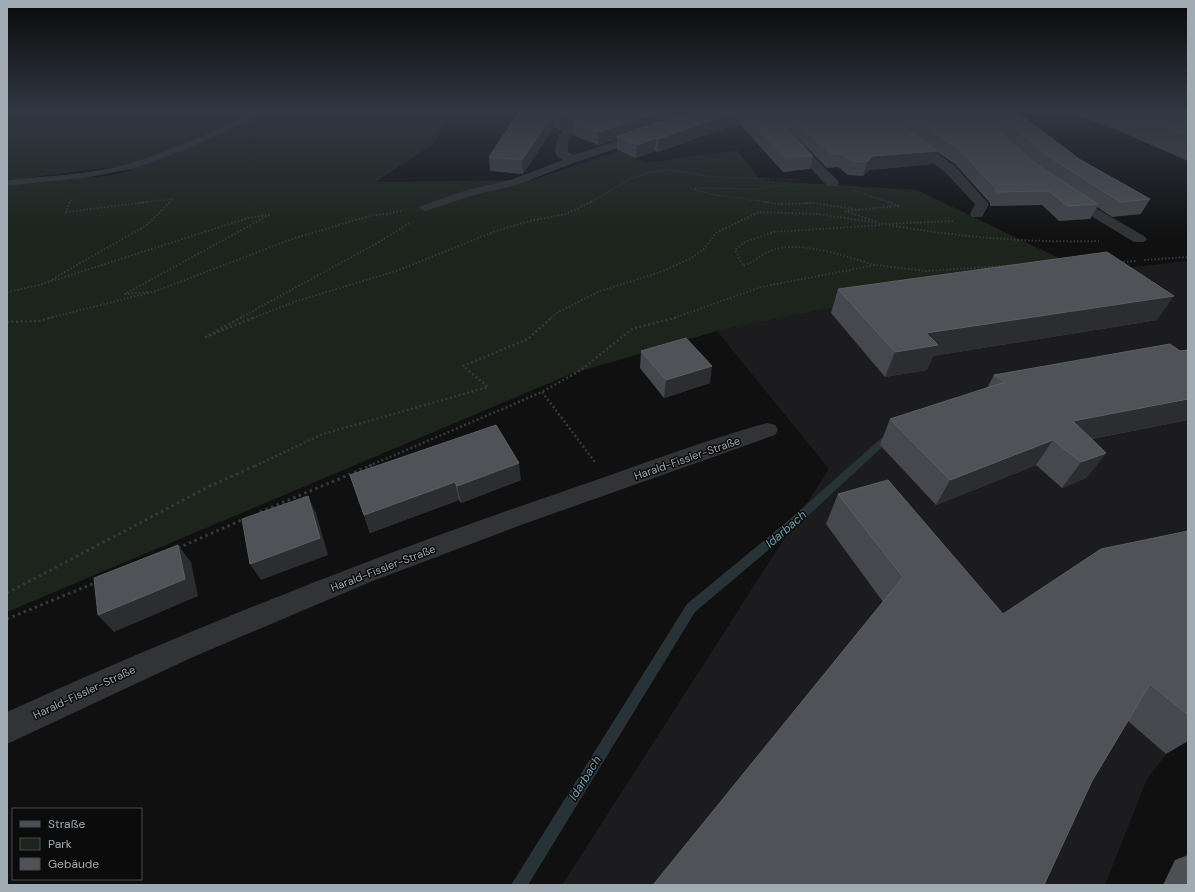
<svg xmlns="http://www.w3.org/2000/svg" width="1195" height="892" viewBox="0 0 1195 892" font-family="'DM Sans',sans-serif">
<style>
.built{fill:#1c1c1e}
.green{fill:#1c241c}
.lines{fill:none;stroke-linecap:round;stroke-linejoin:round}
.stream{fill:#283337;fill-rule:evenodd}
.path-far3{stroke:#363a3d;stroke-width:1.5;stroke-dasharray:1 1.5;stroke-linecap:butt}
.path-far2{stroke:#363a3d;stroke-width:2;stroke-dasharray:1.5 2;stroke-linecap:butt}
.path-far1{stroke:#363a3d;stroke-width:2.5;stroke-dasharray:2 2.5;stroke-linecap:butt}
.path{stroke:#363a3d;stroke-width:3;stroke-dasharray:2.5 3.5;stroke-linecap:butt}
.lane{fill:#313336;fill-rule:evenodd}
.street{fill:#313336;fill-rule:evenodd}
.primary{fill:#4c5055;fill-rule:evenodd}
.wall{fill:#45484c}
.shaded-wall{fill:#2c2d30}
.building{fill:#4f5357;stroke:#5b6065}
.labels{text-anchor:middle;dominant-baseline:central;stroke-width:3;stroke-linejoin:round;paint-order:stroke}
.street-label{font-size:11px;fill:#a0aab3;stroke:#0b0b0c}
.water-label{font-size:12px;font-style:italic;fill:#74a0b1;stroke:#0b0b0c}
</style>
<rect width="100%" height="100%" fill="#101011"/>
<path class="built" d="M 1188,261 L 1188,726 L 1147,779 L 1105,885 L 562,885 L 829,469 L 717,331 L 846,305 L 1088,272 Z"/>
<path class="green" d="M 7,112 L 451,112 L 433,144 L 376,182 L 532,180 L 619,151 L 646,163 L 737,150 L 760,180 L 917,190 L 1088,272 L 846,305 L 717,331 L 571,374 L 7,612 L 7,186 L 114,175 L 133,170 L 107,168 L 7,180 Z"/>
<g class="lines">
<path class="stream" d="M 890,432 L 893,433 L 895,435 L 893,437 L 798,525 L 695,612 L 528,885 L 511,885 L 687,604 L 790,519 L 887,433 Z"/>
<path class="path-far3" d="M 690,188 L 710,194 L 773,203
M 695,188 L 752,189 L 802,184
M 852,190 L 891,203
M 70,203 L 73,196
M 138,203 L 173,199 L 169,203
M 589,203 L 632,178 L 651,172 L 669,170 L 715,177 L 799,180
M 805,203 L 814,203"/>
<path class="path-far2" d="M 70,202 L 66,212 L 147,202
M 764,202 L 781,204 L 812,203 L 861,210
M 888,202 L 899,206
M 845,211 L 877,222
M 848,211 L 898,206
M 889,225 C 959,237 1028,243 1099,241
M 1144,260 L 1188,257
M 1120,262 L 1137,261
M 875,265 C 846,257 799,239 770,251 C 760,255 754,262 743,266 L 735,250 L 745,242 L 774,232 L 882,225
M 49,281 L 147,225 L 170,202
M 7,292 L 43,284 L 248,218 L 269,215 L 125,294 L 148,292
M 49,318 L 156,291 L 292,239 L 365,217 L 403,211
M 240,318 L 379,242 L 411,222
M 253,318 L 294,302 L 399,270 L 496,231 L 529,221 L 566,214 L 591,202
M 551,318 L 557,313 L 600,291 L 658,273 L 692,258 L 705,248 L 716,233 L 759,212 L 819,214 L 884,224 L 955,221
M 674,318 L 761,287 L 876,265 L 926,271 L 1017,265"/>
<path class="path-far1" d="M 242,317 L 206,337 L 255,317
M 7,322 L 39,321 L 53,317
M 542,392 L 595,462
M 255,466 L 323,434 L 488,387 L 463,366 L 528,339 L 552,317
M 369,466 L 542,392 L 581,370 L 632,329 L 678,317"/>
<path class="path" d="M 260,512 L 372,465
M 178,548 L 244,519
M 7,593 L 210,486 L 257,465
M 7,619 L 97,582"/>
<path class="lane" d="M 255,112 L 267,112 L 185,150 L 135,168 L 85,178 L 7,186 L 7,180 C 47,176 89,175 128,164 C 172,151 213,131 255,112 Z
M 574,156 L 578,157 L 579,159 L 578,161 L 517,185 L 474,195 L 425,211 L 419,208 L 421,206 L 467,190 L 510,180 Z"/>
<path class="street" d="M 571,112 L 582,112 L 568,143 L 568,152 L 574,155 L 676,121 L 682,112 L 693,112 L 684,125 L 574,163 C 569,162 559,159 556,155 C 552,145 567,122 571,112 Z
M 759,112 L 770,112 L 837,180 L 839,183 L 837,186 L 827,186 Z
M 862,112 L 875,112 L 954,165 L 989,204 L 982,217 L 972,217 L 970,214 L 975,204 L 944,171 Z
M 1068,192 L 1144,236 L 1147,239 L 1144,242 L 1134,242 L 1063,199 L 1061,196 L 1063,193 Z
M 767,423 L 775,425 L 778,430 L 775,435 L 521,525 L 370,582 L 193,657 L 7,744 L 7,712 C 193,627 380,554 573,488 C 638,466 702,441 767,423 Z"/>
<path class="primary" d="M 1188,855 L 1188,885 L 1163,885 L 1175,860 Z"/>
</g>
<path class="wall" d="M 519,112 L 570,112 L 561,130 L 554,127 L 523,174 L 490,171 L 489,157 Z
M 577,112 L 681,112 L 678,116 L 686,114 L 686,112 L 772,112 L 813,156 L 810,169 L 783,172 L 739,123 L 658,152 L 655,151 L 636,158 L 617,150 L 617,139 L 598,145 L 573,135 L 573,122 Z
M 772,112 L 1017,112 L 1079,159 L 1150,199 L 1141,214 L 1112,217 L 1097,207 L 1090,219 L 1059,221 L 1042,205 L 990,206 L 990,203 L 955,164 L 936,151 L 932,164 L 869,170 L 863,176 L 848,175 L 838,167 L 827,168 Z
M 1067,112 L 1188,112 L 1188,161 L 1110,127 Z
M 838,289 L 1157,320 L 933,356 L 927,370 L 885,377 L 831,313 Z
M 1188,350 L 1188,420 L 1092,439 L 1106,453 L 1086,478 L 1062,488 L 1036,465 L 936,505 L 880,445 L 890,419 L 987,388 L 994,375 Z
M 641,351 L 710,383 L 664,398 L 640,368 Z
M 350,475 L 521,480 L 461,503 L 459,500 L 370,533 L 364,515 Z
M 838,494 L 1003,614 L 1188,531 L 1188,741 L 1166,754 L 1128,721 L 1092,781 L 883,602 L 826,524 Z"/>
<path class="shaded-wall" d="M 563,112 L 570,112 L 561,130 L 560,117 Z
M 660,112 L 681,112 L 675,120 L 617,136 L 617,139 L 598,145 L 598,132 Z
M 734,112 L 740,112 L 739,123 L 658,152 L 658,139 Z
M 553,115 L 554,127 L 523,174 L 522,160 Z
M 656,138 L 655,151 L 636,158 L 637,145 Z
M 937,151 L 932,164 L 869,170 L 863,176 L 867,162 L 873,156 Z
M 1174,296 L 1157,320 L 933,356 L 927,370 L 885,377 L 895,352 L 926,333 Z
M 712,366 L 710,383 L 664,398 L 666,380 Z
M 1188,399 L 1188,420 L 1060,445 L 1073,421 Z
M 1053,440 L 1036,465 L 936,505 L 950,480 Z
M 1106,453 L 1086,478 L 1062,488 L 1081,462 Z
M 519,463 L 521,480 L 461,503 L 457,486 Z
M 455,482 L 459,500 L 370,533 L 364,515 Z
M 308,496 L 316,513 L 328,555 L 261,580 L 250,564 Z
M 178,545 L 191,562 L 198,596 L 114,632 L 98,615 Z"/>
<path class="building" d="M 519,112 L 563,112 L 560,117 L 553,115 L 522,160 L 489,157 Z
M 577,112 L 660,112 L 598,132 L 573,122 Z
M 686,112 L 734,112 L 658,139 L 656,138 L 637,145 L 617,136 L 686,114 Z
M 742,112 L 772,112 L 813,156 L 786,158 Z
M 787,112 L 882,112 L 937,151 L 873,156 L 867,162 L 851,161 L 842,154 L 831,154 Z
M 901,112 L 971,112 L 983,118 L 1036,164 L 1098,204 L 1067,206 L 1049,191 L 996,192 L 996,189 L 960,150 Z
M 994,112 L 1017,112 L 1079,159 L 1150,199 L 1120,202 L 1048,156 Z
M 1131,112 L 1188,112 L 1188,136 Z
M 1107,252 L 1174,296 L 926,333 L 938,345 L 895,352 L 838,289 Z
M 686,338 L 712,366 L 666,380 L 641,351 Z
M 1170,344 L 1180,351 L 1188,350 L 1188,399 L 1073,421 L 1106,453 L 1081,462 L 1053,440 L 950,480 L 890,419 L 1005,382 L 994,375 Z
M 496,425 L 519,463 L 457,486 L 455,482 L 364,515 L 350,475 Z
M 888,480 L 1003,614 L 1101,549 L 1188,531 L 1188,715 L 1150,684 L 1092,781 L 1044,885 L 653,885 L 903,577 L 838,494 Z
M 308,496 L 320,538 L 250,564 L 242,519 Z
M 178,545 L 185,579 L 98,615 L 94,578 Z"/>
<linearGradient id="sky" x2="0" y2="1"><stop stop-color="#090909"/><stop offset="0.47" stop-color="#313743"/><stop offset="1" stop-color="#313743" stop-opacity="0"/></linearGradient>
<rect width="1195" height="237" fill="url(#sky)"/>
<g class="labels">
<g class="street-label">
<text transform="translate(687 458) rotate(-19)">Harald-Fissler-Straße</text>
<text transform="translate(383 568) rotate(-21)">Harald-Fissler-Straße</text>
<text transform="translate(84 692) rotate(-25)">Harald-Fissler-Straße</text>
</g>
<g class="water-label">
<text transform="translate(786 529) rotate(-41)">Idarbach</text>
<text transform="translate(585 778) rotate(-58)">Idarbach</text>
</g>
</g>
<rect width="1195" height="892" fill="none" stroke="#a0aab3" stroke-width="16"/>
<rect x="12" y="808" width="130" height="72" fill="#0b0b0c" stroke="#474b4f"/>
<rect x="20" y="821" width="20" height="6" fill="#4c5055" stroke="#474b4f"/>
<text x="48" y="828" font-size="12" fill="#a0aab3">Straße</text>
<rect x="20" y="838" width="20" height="12" fill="#1c241c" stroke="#474b4f"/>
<text x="48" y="848" font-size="12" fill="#a0aab3">Park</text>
<rect x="20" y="858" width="20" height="12" fill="#4f5357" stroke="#474b4f"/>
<text x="48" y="868" font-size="12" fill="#a0aab3">Gebäude</text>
</svg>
